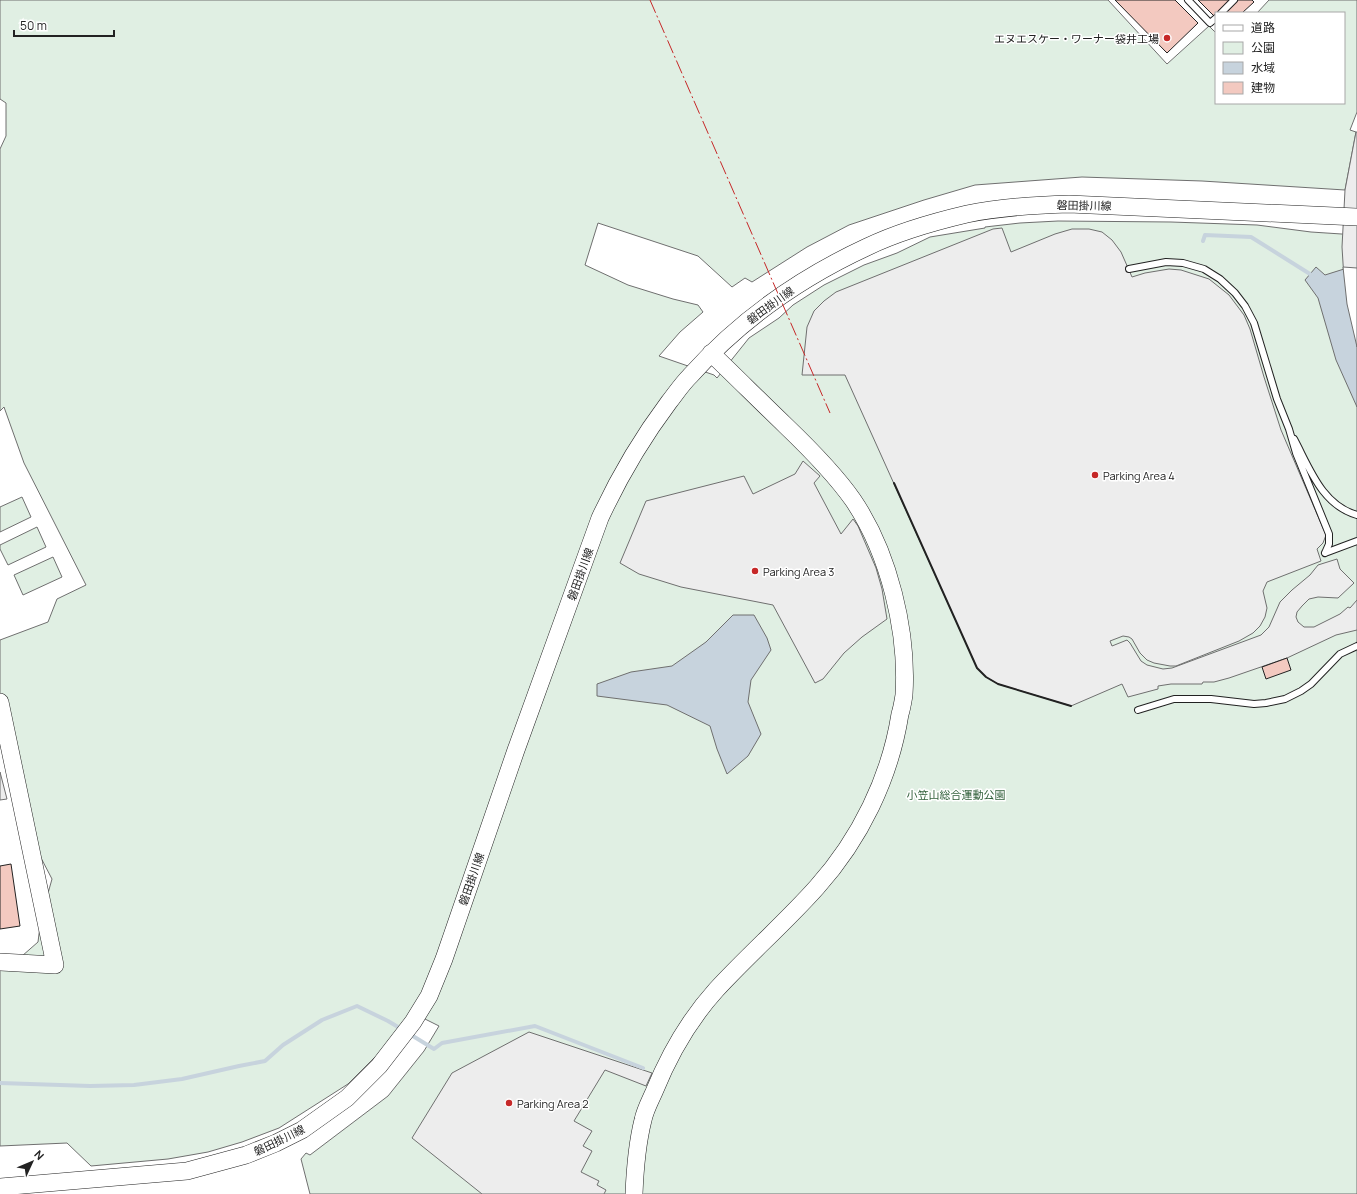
<svg xmlns="http://www.w3.org/2000/svg" width="1357" height="1194" viewBox="0 0 1357 1194" font-family="Manrope,'Noto Sans JP',sans-serif">
<style>
.green{fill:#e0efe3;stroke:#6f6f6f}
.parking{fill:#ededed;stroke:#6f6f6f}
.water{fill:#c7d3dd;stroke:#6f6f6f}
.pier{fill:#fff;stroke:#6f6f6f}
.lines{fill:none;stroke-linecap:round;stroke-linejoin:round}
.stream{stroke:#c7d3dd;stroke-width:4}
.building{fill:#f3c9c0;stroke:#222}
.lane-casing{stroke:#222;stroke-width:8}
.secondary-casing{stroke:#222;stroke-width:18}
.lane{stroke:#fff;stroke-width:6}
.secondary{stroke:#fff;stroke-width:17}
.wall{stroke:#222;stroke-width:2}
.power{stroke:#c62828;stroke-width:1;stroke-dasharray:14 3 2 3;stroke-linecap:butt}
.poi-dot{fill:#c62828;stroke:#fff;stroke-width:1.5}
.labels{text-anchor:middle;dominant-baseline:central;stroke-width:3;stroke-linejoin:round;paint-order:stroke}
.poi-label{font-size:11px;fill:#222;stroke:#fff;text-anchor:start}
.street-label{font-size:11px;fill:#222;stroke:#fff}
.park-label{font-size:11px;fill:#2f5e38;stroke:#fff}
</style>
<rect width="100%" height="100%" fill="#fff"/>
<path class="green" d="M 0,0 L 1108,0 L 1167,64 L 1209,26 L 1216,33 L 1216,103 L 1344,103 L 1344,13 L 1257,13 L 1269,0 L 1357,0 L 1357,112 L 1350,130 L 1356,132 L 1345,190 L 1202,181 L 1082,177 L 975,185 L 924,200 L 849,225 L 807,247 L 752,282 L 745,278 L 732,287 L 698,256 L 598,223 L 585,265 L 628,285 L 673,299 L 698,305 L 703,312 L 680,332 L 659,356 L 714,375 L 717,378 L 749,338 L 779,318 L 793,305 L 824,285 L 864,265 L 897,253 L 930,237 L 985,228 L 985,227 L 1020,223 L 1058,221 L 1171,222 L 1257,225 L 1311,232 L 1357,235 L 1357,1194 L 310,1194 L 301,1159 L 306,1153 L 310,1155 L 388,1096 L 424,1051 L 439,1026 L 411,1012 L 391,1041 L 348,1084 L 279,1128 L 242,1142 L 208,1152 L 168,1159 L 91,1166 L 67,1143 L 0,1146 L 0,956 L 22,956 L 38,942 L 41,918 L 52,879 L 28,833 L 0,702 L 0,640 L 48,622 L 57,599 L 86,585 L 24,463 L 4,407 L 0,411 L 0,149 L 6,136 L 6,103 L 0,99 Z
M 22,497 L 31,517 L 0,532 L 0,507 Z
M 37,527 L 46,547 L 8,565 L 0,549 L 0,545 Z
M 53,557 L 62,577 L 23,595 L 14,575 Z"/>
<path class="parking" d="M 1356,132 L 1357,132 L 1357,347 L 1344,279 L 1342,247 L 1345,190 Z
M 1002,228 L 1011,252 L 1055,234 L 1072,229 L 1089,229 L 1102,232 L 1112,240 L 1121,252 L 1132,277 L 1145,273 L 1169,269 L 1181,270 L 1209,279 L 1229,295 L 1244,315 L 1250,329 L 1264,377 L 1281,430 L 1326,535 L 1323,543 L 1317,549 L 1321,561 L 1267,582 L 1263,591 L 1267,608 L 1265,617 L 1260,626 L 1253,633 L 1239,641 L 1176,666 L 1170,666 L 1154,663 L 1147,660 L 1140,653 L 1132,639 L 1129,637 L 1123,636 L 1110,641 L 1112,646 L 1127,640 L 1130,643 L 1141,661 L 1147,665 L 1163,669 L 1172,668 L 1261,635 L 1269,627 L 1280,602 L 1292,590 L 1310,575 L 1318,565 L 1337,559 L 1340,569 L 1354,583 L 1338,598 L 1318,597 L 1309,599 L 1302,606 L 1297,612 L 1296,617 L 1298,622 L 1304,627 L 1314,627 L 1340,614 L 1348,607 L 1350,608 L 1357,600 L 1357,630 L 1336,635 L 1287,658 L 1229,678 L 1214,682 L 1203,682 L 1202,684 L 1171,684 L 1158,686 L 1158,689 L 1128,697 L 1122,684 L 1071,706 L 998,684 L 986,677 L 977,668 L 845,375 L 802,375 L 807,327 L 814,311 L 824,301 L 836,292 L 993,229 Z
M 803,461 L 820,476 L 814,483 L 841,534 L 853,519 L 858,526 L 876,568 L 882,589 L 887,619 L 862,637 L 844,653 L 823,679 L 815,683 L 773,605 L 681,587 L 639,574 L 620,563 L 646,501 L 744,476 L 753,494 L 795,474 Z
M 0,772 L 7,799 L 0,800 Z
M 529,1032 L 652,1073 L 646,1086 L 605,1070 L 574,1121 L 592,1131 L 583,1146 L 592,1151 L 581,1172 L 599,1181 L 597,1185 L 606,1190 L 604,1194 L 482,1194 L 412,1138 L 452,1073 Z"/>
<path class="water" d="M 1316,267 L 1325,275 L 1344,269 L 1357,270 L 1357,407 L 1336,360 L 1318,298 L 1305,280 Z
M 733,615 L 754,615 L 767,638 L 771,650 L 751,680 L 748,702 L 761,734 L 748,756 L 727,774 L 717,749 L 710,726 L 667,705 L 597,696 L 597,684 L 631,672 L 672,666 L 706,642 Z"/>
<path class="pier" d="M 1343,267 L 1357,268 L 1357,347 L 1347,304 Z"/>
<g class="lines">
<path class="stream" d="M 1203,241 L 1205,235 L 1251,237 L 1310,274 L 1313,278
M 408,1033 L 434,1049 L 442,1043 L 535,1026 L 643,1068
M 0,1083 L 90,1086 L 134,1085 L 182,1079 L 239,1066 L 265,1061 L 283,1045 L 322,1020 L 357,1006 L 388,1021 L 403,1030"/>
</g>
<path class="building" d="M 1115,0 L 1175,0 L 1198,23 L 1167,53 Z
M 1198,0 L 1252,0 L 1254,2 L 1242,13 L 1216,13 L 1216,18 Z
M 1287,658 L 1291,670 L 1266,679 L 1262,667 Z
M 11,864 L 20,926 L 0,929 L 0,866 Z"/>
<g class="lines">
<g class="lane-casing">
<path id="lane" d="M 1188,0 L 1210,23 L 1216,18
M 1221,13 L 1234,0
M 1129,269 L 1166,262 L 1183,263 L 1204,269 L 1220,279 L 1235,293 L 1245,306 L 1254,323 L 1277,399 L 1289,429 L 1296,453 L 1329,534 L 1329,544 L 1325,553
M 1294,439 C 1310,469 1322,505 1357,515
M 1325,553 L 1357,541
M 1138,710 L 1174,699 L 1211,699 L 1254,704 L 1266,703 L 1285,699 L 1301,691 L 1311,684 L 1340,654 L 1357,646"/>
</g>
<g class="secondary-casing">
<path id="secondary" d="M 0,702 L 55,965 L 0,962
M 0,1187 L 187,1171 L 246,1155 L 276,1143 L 302,1130 L 347,1098 L 379,1066 L 413,1022 L 429,996 L 444,959 L 516,750 L 600,518 C 619,477 642,438 669,402 C 676,393 682,384 690,376 C 739,321 800,278 867,247 C 898,232 933,222 967,214 C 1000,207 1035,205 1069,204 L 1357,217
M 634,1194 C 635,1169 637,1144 643,1120 C 645,1110 650,1101 654,1092 C 669,1055 688,1021 716,990 C 748,955 785,923 817,887 C 860,839 890,778 900,714 C 902,708 903,701 904,695 C 908,631 889,553 853,500 C 834,473 810,449 786,426 C 761,402 736,377 711,353"/>
</g>
<use href="#lane" class="lane"/>
<use href="#secondary" class="secondary"/>
<path class="wall" d="M 894,483 L 977,668 L 986,677 L 998,684 L 1071,706"/>
<path class="power" d="M 650,0 L 830,413"/>
</g>
<g class="poi-dot">
<circle cx="1167" cy="38" r="4"/>
<circle cx="1095" cy="475" r="4"/>
<circle cx="755" cy="571" r="4"/>
<circle cx="509" cy="1103" r="4"/>
</g>
<g class="labels">
<g class="poi-label">
<text x="1159" y="38" text-anchor="end">エヌエスケー・ワーナー袋井工場</text>
<text x="1103" y="475">Parking Area 4</text>
<text x="763" y="571">Parking Area 3</text>
<text x="517" y="1103">Parking Area 2</text>
</g>
<g class="street-label">
<text transform="translate(1084 205) rotate(1)">磐田掛川線</text>
<text transform="translate(770 305) rotate(-36)">磐田掛川線</text>
<text transform="translate(580 574) rotate(-70)">磐田掛川線</text>
<text transform="translate(471 879) rotate(-71)">磐田掛川線</text>
<text transform="translate(279 1140) rotate(-26)">磐田掛川線</text>
</g>
<g class="park-label">
<text x="956" y="794">小笠山総合運動公園</text>
</g>
</g>
<rect x="1215" y="12" width="130" height="92" fill="#ffffff" stroke="#a7a7a7"/>
<rect x="1223" y="25" width="20" height="6" fill="#ffffff" stroke="#a7a7a7"/>
<text x="1251" y="32" font-size="12" fill="#222222">道路</text>
<rect x="1223" y="42" width="20" height="12" fill="#e0efe3" stroke="#a7a7a7"/>
<text x="1251" y="52" font-size="12" fill="#222222">公園</text>
<rect x="1223" y="62" width="20" height="12" fill="#c7d3dd" stroke="#a7a7a7"/>
<text x="1251" y="72" font-size="12" fill="#222222">水域</text>
<rect x="1223" y="82" width="20" height="12" fill="#f3c9c0" stroke="#a7a7a7"/>
<text x="1251" y="92" font-size="12" fill="#222222">建物</text>
<g transform="translate(32 1162) rotate(46)" stroke="#ffffff" stroke-width="3" paint-order="stroke">
<path d="M0-3L7 15L0 10L-7 15Z" fill="#222222"/>
<text y="-6" font-size="11" font-weight="bold" text-anchor="middle" fill="#222222">N</text>
</g>
<path d="M14 30v6h100v-6" fill="none" stroke="#222222" stroke-width="2"/>
<text x="20" y="30" font-size="12" fill="#222222" stroke="#ffffff" stroke-width="3" paint-order="stroke">50 m</text>
</svg>
